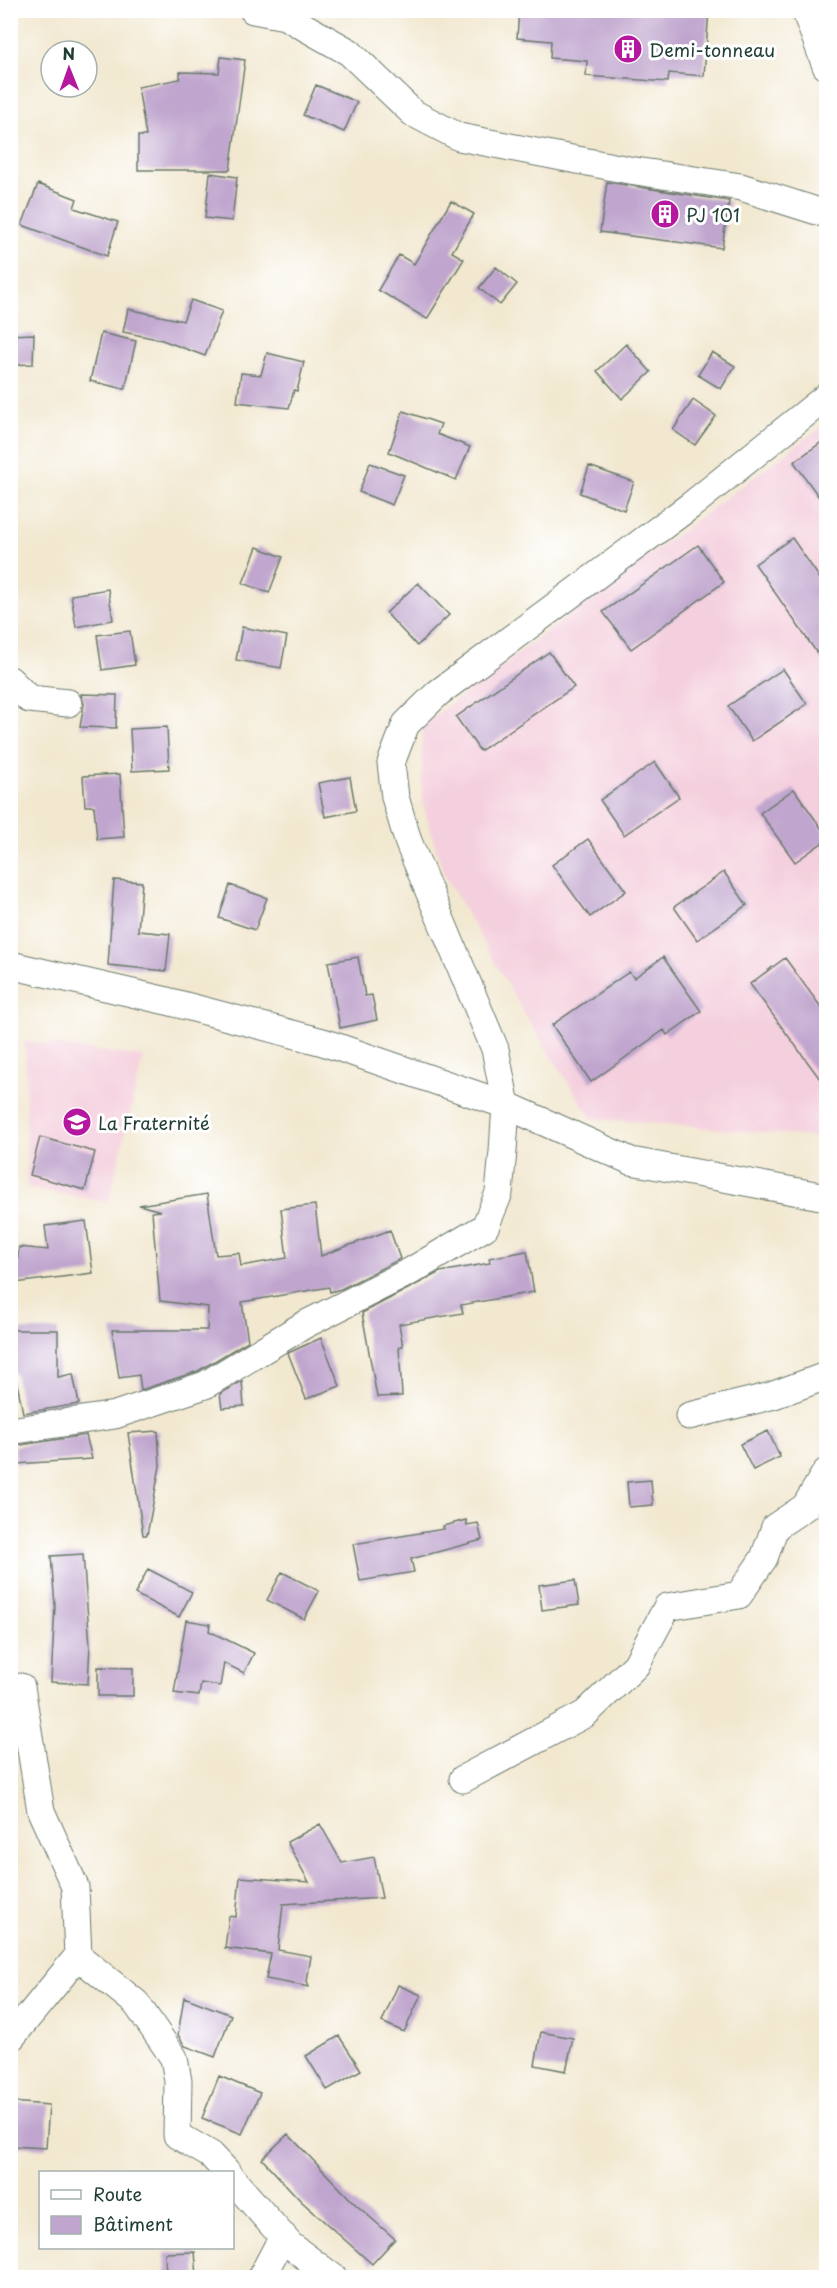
<svg xmlns="http://www.w3.org/2000/svg" width="837" height="2288" viewBox="0 0 837 2288" font-family="'Playpen Sans',sans-serif">
<style>
.built{fill:#f4cfdd}
.building{fill:#c0a5ce}
.lines{fill:none;stroke-linecap:round;stroke-linejoin:round}
.minor-casing{stroke:#69796b;stroke-width:29}
.minor{stroke:#fff;stroke-width:27}
.labels{text-anchor:middle;dominant-baseline:central;stroke-width:6;stroke-linejoin:round;paint-order:stroke}
.poi-label{font-size:18px;fill:#1f3d34;stroke:#fff;text-anchor:start}
</style>
<rect width="100%" height="100%" fill="#fff"/>
<filter id="ink" filterUnits="userSpaceOnUse"><feTurbulence type="fractalNoise" baseFrequency=".0167" numOctaves="2"/><feDisplacementMap in="SourceGraphic" scale="12" xChannelSelector="R" yChannelSelector="G"/><feConvolveMatrix kernelMatrix="1 2 1 2 8 2 1 2 1" color-interpolation-filters="sRGB"/></filter>
<filter id="wash" filterUnits="userSpaceOnUse"><feTurbulence type="fractalNoise" baseFrequency=".008" numOctaves="4" result="noise"/><feDisplacementMap in="SourceGraphic" scale="24" xChannelSelector="R" yChannelSelector="G"/><feGaussianBlur stdDeviation="1.35" result="paint"/><feColorMatrix in="noise" values="0 0 0 0 0 0 0 0 0 0 0 0 0 0 0 0 0 1.4 0 .05"/><feComposite in="paint" operator="in"/></filter>
<g filter="url(#wash)">
<rect width="100%" height="100%" fill="#f2e8d0"/>
<path class="built" d="M 826,423 L 826,1138 L 591,1118 L 526,1017 L 443,872 L 422,801 L 422,725 Z
M 25,1041 L 143,1057 L 109,1202 L 27,1188 Z"/>
<g id="blocks">
<path class="building" d="M 519,10 L 709,10 L 704,76 L 669,73 L 668,82 L 586,76 L 587,61 L 550,58 L 551,41 L 517,38 Z
M 221,57 L 245,60 L 230,170 L 138,170 L 138,136 L 146,136 L 138,87 L 180,79 L 180,72 L 219,73 Z
M 316,85 L 357,102 L 344,132 L 303,115 Z
M 210,173 L 237,177 L 232,221 L 205,218 Z
M 607,182 L 729,201 L 722,248 L 600,232 Z
M 38,184 L 77,199 L 74,208 L 118,222 L 107,256 L 22,225 Z
M 451,201 L 474,214 L 452,252 L 464,259 L 427,319 L 378,290 L 399,255 L 414,264 Z
M 496,267 L 517,284 L 500,305 L 479,288 Z
M 191,300 L 222,311 L 205,356 L 162,340 L 123,332 L 128,309 L 183,321 Z
M 101,333 L 136,341 L 125,389 L 90,381 Z
M 34,334 L 33,364 L 10,365 L 10,335 Z
M 626,344 L 651,372 L 622,399 L 597,371 Z
M 712,352 L 735,366 L 721,389 L 698,375 Z
M 267,353 L 304,362 L 297,391 L 294,390 L 289,408 L 237,402 L 241,373 L 261,375 Z
M 693,400 L 716,416 L 695,445 L 673,430 Z
M 403,411 L 441,424 L 437,434 L 470,447 L 456,480 L 389,452 Z
M 826,439 L 826,507 L 794,462 Z
M 370,463 L 404,475 L 392,505 L 359,492 Z
M 589,466 L 634,482 L 624,510 L 580,493 Z
M 792,538 L 826,587 L 826,666 L 755,564 Z
M 698,545 L 724,582 L 631,649 L 603,612 Z
M 257,547 L 283,557 L 269,593 L 243,583 Z
M 418,583 L 449,615 L 417,646 L 386,613 Z
M 108,589 L 113,620 L 76,627 L 71,595 Z
M 242,627 L 287,636 L 281,668 L 236,660 Z
M 130,631 L 135,665 L 102,670 L 97,635 Z
M 549,652 L 574,687 L 480,751 L 456,717 Z
M 783,669 L 807,704 L 752,741 L 728,706 Z
M 81,694 L 117,695 L 116,728 L 80,727 L 84,704 Z
M 167,727 L 169,769 L 132,771 L 130,729 Z
M 655,762 L 679,797 L 624,835 L 600,800 Z
M 120,774 L 124,837 L 97,839 L 94,806 L 85,806 L 83,776 Z
M 350,777 L 356,811 L 325,817 L 318,783 Z
M 794,789 L 826,835 L 826,840 L 795,862 L 760,813 Z
M 588,839 L 626,891 L 590,917 L 552,865 Z
M 724,872 L 747,905 L 697,940 L 674,907 Z
M 114,880 L 142,882 L 138,931 L 170,934 L 166,971 L 108,965 Z
M 230,885 L 267,898 L 255,930 L 219,918 Z
M 358,957 L 365,996 L 372,995 L 377,1020 L 340,1028 L 328,962 Z
M 663,957 L 701,1011 L 667,1035 L 664,1030 L 591,1082 L 552,1025 L 629,972 L 634,978 Z
M 785,958 L 826,1014 L 826,1087 L 750,984 Z
M 40,1137 L 95,1152 L 85,1190 L 30,1175 Z
M 207,1194 L 216,1255 L 239,1253 L 241,1266 L 287,1258 L 281,1209 L 315,1205 L 321,1256 L 390,1230 L 400,1259 L 341,1289 L 330,1292 L 329,1287 L 242,1302 L 248,1341 L 198,1371 L 141,1390 L 139,1375 L 119,1378 L 112,1330 L 207,1330 L 208,1307 L 160,1301 L 152,1212 L 161,1211 L 139,1205 Z
M 86,1221 L 93,1273 L 15,1283 L 19,1247 L 48,1250 L 45,1226 Z
M 527,1251 L 534,1292 L 461,1305 L 463,1313 L 399,1324 L 403,1346 L 399,1347 L 402,1396 L 377,1397 L 362,1313 L 440,1272 L 490,1263 L 489,1258 Z
M 10,1330 L 58,1330 L 58,1377 L 73,1374 L 79,1404 L 23,1413 L 15,1373 L 10,1373 Z
M 321,1338 L 340,1386 L 306,1399 L 288,1353 Z
M 242,1381 L 244,1406 L 222,1408 L 220,1394 Z
M 158,1431 L 160,1466 L 147,1535 L 143,1535 L 128,1433 Z
M 768,1431 L 780,1457 L 753,1470 L 740,1444 Z
M 86,1435 L 92,1459 L 16,1464 L 14,1446 Z
M 651,1480 L 653,1505 L 629,1507 L 627,1482 Z
M 466,1520 L 467,1525 L 478,1523 L 482,1540 L 411,1559 L 414,1572 L 360,1581 L 353,1544 L 444,1529 L 443,1526 Z
M 83,1554 L 90,1645 L 88,1684 L 51,1682 L 55,1605 L 51,1556 Z
M 148,1569 L 192,1592 L 179,1617 L 135,1594 Z
M 282,1572 L 319,1591 L 304,1619 L 267,1600 Z
M 575,1580 L 579,1605 L 542,1610 L 539,1585 Z
M 186,1620 L 210,1624 L 209,1631 L 254,1653 L 244,1673 L 224,1663 L 220,1686 L 201,1683 L 199,1696 L 174,1693 Z
M 98,1667 L 133,1668 L 133,1696 L 98,1696 Z
M 320,1824 L 342,1863 L 374,1857 L 382,1898 L 283,1904 L 278,1950 L 311,1956 L 307,1982 L 309,1987 L 266,1979 L 271,1954 L 225,1948 L 229,1916 L 236,1917 L 240,1877 L 309,1882 L 287,1842 Z
M 398,1985 L 421,1995 L 404,2032 L 382,2022 Z
M 184,1997 L 231,2015 L 215,2057 L 185,2046 L 178,2035 Z
M 541,2032 L 573,2038 L 566,2071 L 535,2065 Z
M 339,2036 L 361,2070 L 327,2090 L 306,2056 Z
M 219,2076 L 260,2093 L 242,2134 L 202,2118 Z
M 10,2102 L 49,2105 L 46,2148 L 10,2146 Z
M 288,2134 L 354,2203 L 395,2239 L 372,2264 L 301,2201 L 262,2159 Z
M 195,2252 L 197,2277 L 166,2277 L 165,2253 Z"/>
</g>
</g>
<g filter="url(#ink)">
<use href="#blocks" fill-opacity="0" stroke="#69796b" stroke-width="1.5"/>
<g class="lines">
<g class="minor-casing">
<path id="minor" d="M 253,10 L 285,16 L 349,52 L 413,113 L 459,137 L 629,170 L 741,187 L 826,214
M 805,10 L 826,66
M 10,680 L 29,699 L 68,703
M 10,965 L 167,1001 L 323,1042 L 506,1105 L 631,1161 L 826,1197
M 689,1416 L 771,1396 L 826,1376
M 10,1431 L 115,1415 L 205,1385 L 304,1325 L 411,1271 L 485,1227 L 499,1193 L 503,1151 L 506,1105 L 495,1049 L 408,841 L 395,797 L 391,763 L 406,724 L 438,693 L 690,506 L 826,397
M 21,1687 L 41,1811 L 75,1887 L 78,1956 L 136,2003 L 174,2058 L 178,2081 L 177,2135 L 211,2155 L 227,2172
M 463,1779 L 585,1714 L 636,1665 L 667,1607 L 739,1595 L 764,1558 L 775,1527 L 805,1507 L 826,1472
M 10,2039 L 78,1956
M 232,2179 L 290,2245 L 334,2278
M 261,2278 L 283,2236"/>
</g>
<use href="#minor" class="minor"/>
</g>
</g>
<defs>
<g id="building-disc" transform="scale(1.5)"><circle r="9.5" fill="#b5179e" stroke="#fff"/><path d="M-4-6H4V6H1V3H-1V6H-4ZM-2.5-4.3h1.7v1.8h-1.7ZM.8-4.3h1.7v1.8H.8ZM-2.5-1h1.7V.8h-1.7ZM.8-1h1.7V.8H.8Z" fill="#fff"/></g>
<g id="school-disc" transform="scale(1.5)"><circle r="9.5" fill="#b5179e" stroke="#fff"/><path d="M0-5L7-2L0 1L-7-2ZM-4 1L0 2.5L4 1V4Q0 6-4 4Z" fill="#fff"/></g>
</defs>
<g fill-rule="evenodd">
<use href="#building-disc" x="628" y="49"/>
<use href="#building-disc" x="665" y="214"/>
<use href="#school-disc" x="77" y="1122"/>
</g>
<g class="labels">
<g class="poi-label">
<text x="649" y="49">Demi-tonneau</text>
<text x="686" y="214">PJ 101</text>
<text x="98" y="1122">La Fraternité</text>
</g>
</g>
<rect width="837" height="2288" fill="none" stroke="#fff" stroke-width="36"/>
<rect x="39" y="2171" width="195" height="78" fill="#ffffff" stroke="#a5b1ae" stroke-width="1.5"/>
<rect x="51" y="2190" width="30" height="9" fill="#ffffff" stroke="#a5b1ae" stroke-width="1.5"/>
<text x="93" y="2201" font-size="18" fill="#1f3d34">Route</text>
<rect x="51" y="2216" width="30" height="18" fill="#c0a5ce" stroke="#a5b1ae" stroke-width="1.5"/>
<text x="93" y="2231" font-size="18" fill="#1f3d34">Bâtiment</text>
<g transform="translate(69 69) rotate(359)"><circle r="28" fill="#ffffff" stroke="#a5b1ae" stroke-width="1.5"/>
<path d="M0-4.5L10 22L0 15L-10 22Z" fill="#b5179e"/>
<text y="-9" font-size="16" font-weight="bold" text-anchor="middle" fill="#1f3d34">N</text>
</g>
</svg>
